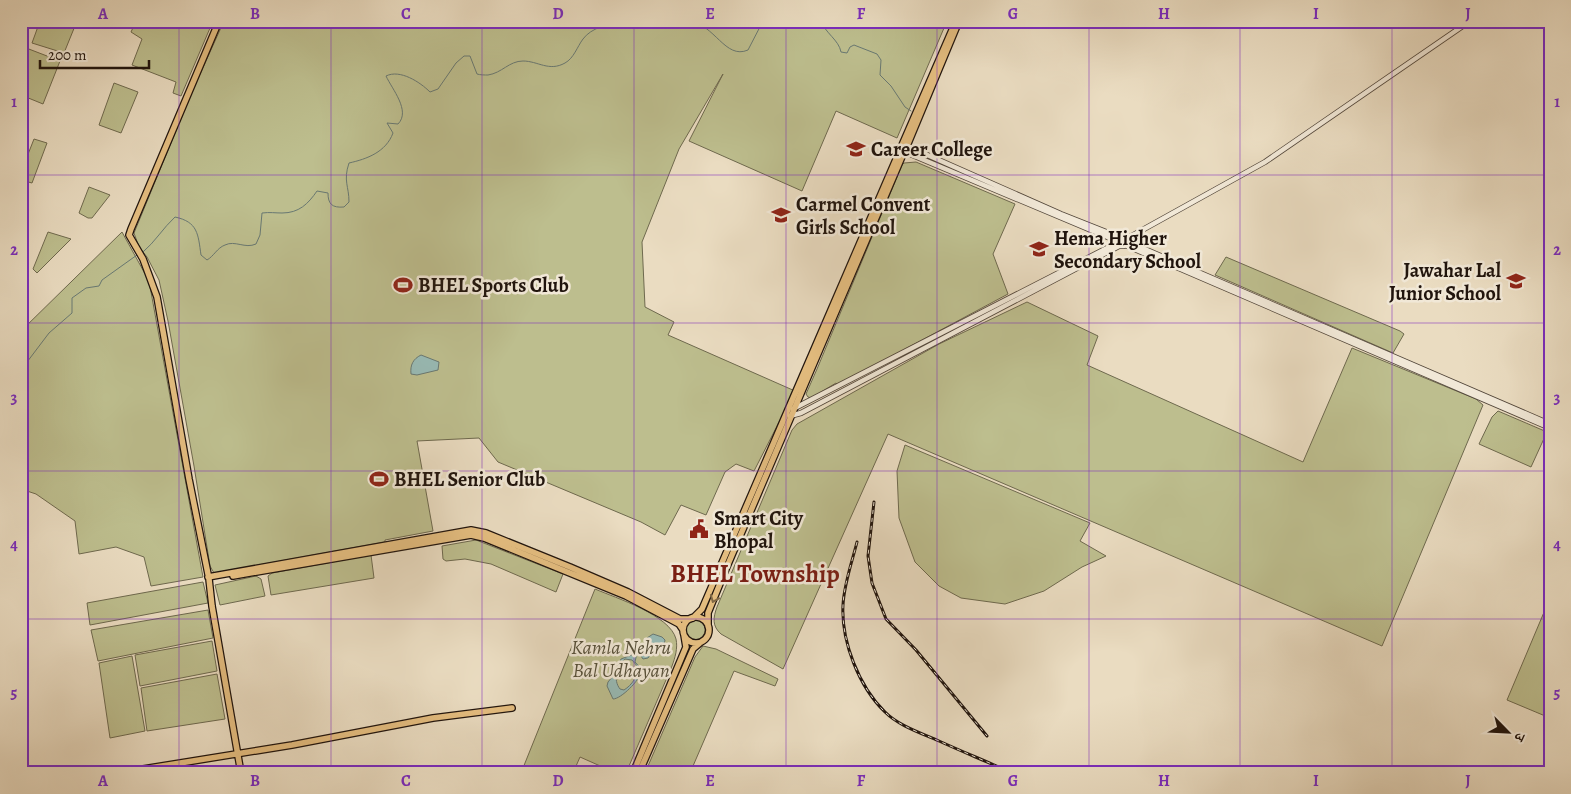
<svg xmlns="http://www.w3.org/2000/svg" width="1571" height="794" viewBox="0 0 1571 794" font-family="Alegreya,'Noto Serif Devanagari',serif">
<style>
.green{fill:#bdbe8e;stroke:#6e694e}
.water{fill:#98bbb6;stroke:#687872;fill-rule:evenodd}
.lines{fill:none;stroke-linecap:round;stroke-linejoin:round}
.stream{stroke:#687872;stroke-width:1}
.minor-casing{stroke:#52463a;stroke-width:6}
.major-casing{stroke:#20140d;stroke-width:8}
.minor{stroke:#f1e8d7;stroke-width:4.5}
.major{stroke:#e5be80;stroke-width:5.5}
.rail-casing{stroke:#20140d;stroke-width:3}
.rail{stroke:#f1e8d7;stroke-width:1;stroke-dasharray:4;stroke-linecap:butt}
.oneway{stroke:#826946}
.grid{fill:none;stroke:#7b2cbf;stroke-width:1;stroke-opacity:0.55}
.labels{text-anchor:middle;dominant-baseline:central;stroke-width:5;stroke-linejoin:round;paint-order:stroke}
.poi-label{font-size:20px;font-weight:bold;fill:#20140d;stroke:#f1e8d7;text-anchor:start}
.park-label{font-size:20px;font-style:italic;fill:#57503a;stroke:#f1e8d7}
.district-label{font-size:25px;font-weight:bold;fill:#7a1f14;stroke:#f1e8d7}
.neatline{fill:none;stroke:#7b2cbf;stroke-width:2}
.grid-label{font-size:16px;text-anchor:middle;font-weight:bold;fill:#7b2cbf}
</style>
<rect width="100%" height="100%" fill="#eadcc1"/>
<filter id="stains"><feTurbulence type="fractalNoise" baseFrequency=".004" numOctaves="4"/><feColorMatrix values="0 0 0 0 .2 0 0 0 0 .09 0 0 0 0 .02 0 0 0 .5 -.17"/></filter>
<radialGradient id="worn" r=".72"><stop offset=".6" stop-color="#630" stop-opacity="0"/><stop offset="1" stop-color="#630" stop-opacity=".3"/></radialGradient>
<path class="green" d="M 40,21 L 77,21 L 64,53 L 32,43 Z
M 136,21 L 213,21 L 181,96 L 173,93 L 176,82 L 132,65 L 142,39 L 131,32 Z
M 224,21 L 947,21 L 897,138 L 836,111 L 802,191 L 689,141 L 723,74 L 679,149 L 642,242 L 645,307 L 674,322 L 668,335 L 795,391 L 754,471 L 736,464 L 725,472 L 706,515 L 681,505 L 665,535 L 641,522 L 498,462 L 479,438 L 417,441 L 433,531 L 385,540 L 385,542 L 214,573 L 210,566 L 194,466 L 168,321 L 159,280 L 147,257 L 139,247 L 134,233 L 191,94 Z
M 21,46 L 60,61 L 43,104 L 21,95 Z
M 114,83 L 138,92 L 121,133 L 99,125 Z
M 34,139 L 47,143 L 32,183 L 21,180 L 21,172 Z
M 916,162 L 1015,204 L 993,254 L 1008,294 L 838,385 L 836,383 L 811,398 L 808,397 L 806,394 L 817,369 L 902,165 L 904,163 Z
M 89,187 L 110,195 L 92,218 L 88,218 L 79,213 Z
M 48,232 L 71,239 L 37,273 L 33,269 Z
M 122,232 L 149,281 L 203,577 L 151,586 L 144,557 L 116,547 L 79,554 L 75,521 L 36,494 L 21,489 L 21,331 Z
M 1226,257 L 1400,331 L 1404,334 L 1393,353 L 1215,275 Z
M 1027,302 L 1098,336 L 1087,365 L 1303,462 L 1352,348 L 1476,399 L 1483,405 L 1382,646 L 888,434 L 783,669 L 721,634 C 712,626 713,618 717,607 L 792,430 L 797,424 L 939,344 Z
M 1498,411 L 1547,432 L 1531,467 L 1479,444 L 1492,417 Z
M 905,445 L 1090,523 L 1080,541 L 1106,556 L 1082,567 L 1044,591 L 1005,604 L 961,598 L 939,586 L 915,562 L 899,518 L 897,471 Z
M 476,540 L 563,574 L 556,592 L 491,564 L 465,559 L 446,561 L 443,559 L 442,546 Z
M 371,555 L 374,578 L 271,595 L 268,576 L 272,573 Z
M 256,576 L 261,579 L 265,596 L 220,605 L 215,585 Z
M 203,582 L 208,603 L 90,625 L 87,603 Z
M 595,589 C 616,598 670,615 676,639 C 678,648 675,658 672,666 L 626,773 L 616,773 L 580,757 L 573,773 L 521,773 Z
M 1550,598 L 1550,718 L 1507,700 Z
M 208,610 L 213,638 L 98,661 L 91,630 Z
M685 630a10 10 0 1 1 20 0a10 10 0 1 1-20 0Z
M 212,641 L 217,671 L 140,686 L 135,655 Z
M 703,646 L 716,649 L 778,679 L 775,686 L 734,671 L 690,773 L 645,773 L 695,657 Z
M 132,656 L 145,731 L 110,738 L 99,663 Z
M 217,674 L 225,719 L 147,731 L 141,688 Z"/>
<path class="water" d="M 421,355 L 439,362 L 438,370 L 417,375 L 411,374 C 410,365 413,359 421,355 Z
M 653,634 L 662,637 L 665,640 L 664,645 L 656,648 L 648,658 L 643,659 L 639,653 L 648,647 L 647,638 Z
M 637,653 L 635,662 C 638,665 641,668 641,672 C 640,680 621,699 613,699 L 607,686 L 608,682 L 613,676 L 621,659 ZM 625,659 L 632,660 L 638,667 C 638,676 632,685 624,690 L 620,689 C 613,680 616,666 625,659 Z"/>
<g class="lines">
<path class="stream" d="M 689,21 C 715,24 725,60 748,50 L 763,21
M 805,21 L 809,21
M 821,21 C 825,33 839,40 841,52 L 847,53 L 850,47 L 854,45 L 877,54 L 881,60 L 880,75 L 891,86 L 905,107 L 911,111
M 143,252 C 155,242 163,228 175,217 C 198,222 198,234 201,255 L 207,260 C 214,256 217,248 225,245 C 235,240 245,249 256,244 L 260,235 L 262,213 C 270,212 275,213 282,213 C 299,213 308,204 317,191 L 328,193 C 328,204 332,208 344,207 L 349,202 C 349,186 343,181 349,163 C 367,159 386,152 393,133 L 387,123 L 398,124 C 411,111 392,89 386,76 C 400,69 420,82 430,92 L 438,89 L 456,63 L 464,56 L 470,56 L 477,74 C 480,75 485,75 488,75 C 502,73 509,61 523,61 C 538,61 549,72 565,63 C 574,58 577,47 583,39 C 591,28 608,24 621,21
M 21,370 L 49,333 L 72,313 L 72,298 L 86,288 L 99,286 L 102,280 L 137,255"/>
<g class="minor-casing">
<path id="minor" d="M 907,146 L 1061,214 L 1119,237
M 905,152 L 1117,241
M 1126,239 L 1265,162 L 1470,21
M 1126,241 L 1550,424
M 1125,245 L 1550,428
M 793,409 L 1117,243
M 790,416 L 801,413 L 1119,246 L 1124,246 L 1126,241 L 1124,237 L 1120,237 L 1117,239 L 1117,243 L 1119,246"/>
</g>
<g class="major-casing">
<path id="major" d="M 219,21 L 131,229 L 129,235 L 143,259 L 157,297 L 189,479 L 209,579 L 212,606 L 241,773
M 902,145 L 952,30
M 907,146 L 959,21
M 233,576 L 471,535 L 484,538 L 626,596 L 679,624 L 683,630
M 208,577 L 471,530 L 486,533 L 570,567 L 628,592 L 680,619 L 690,619
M683 630a13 13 0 1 1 26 0a13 13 0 1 1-26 0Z
M 693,618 L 702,609 L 900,150
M 708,626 L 708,613 L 726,569 L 904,152
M 118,773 L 292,745 L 433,718 L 512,708
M 633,773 L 686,647 L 684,635
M 639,773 L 693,649 L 700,643"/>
</g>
<use href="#minor" class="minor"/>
<use href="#major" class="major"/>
<g class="rail-casing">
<path id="rail" d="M 874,502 L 868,556 L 872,583 L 886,619 L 916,650 L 987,736
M 857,542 C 852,562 844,584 843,605 C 841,641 859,687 885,712 C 899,726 921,733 939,741 C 963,752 988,762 1012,773"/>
</g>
<use href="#rail" class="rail"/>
</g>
<defs><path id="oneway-chevron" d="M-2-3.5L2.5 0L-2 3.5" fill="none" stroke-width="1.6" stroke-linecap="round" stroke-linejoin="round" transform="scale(1.25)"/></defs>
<use class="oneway" href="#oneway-chevron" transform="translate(714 599) rotate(112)"/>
<path class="grid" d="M 179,21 L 179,773M 331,21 L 331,773M 482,21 L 482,773M 634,21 L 634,773M 786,21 L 786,773M 937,21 L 937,773M 1089,21 L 1089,773M 1240,21 L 1240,773M 1392,21 L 1392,773M 21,175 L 1550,175M 21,323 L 1550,323M 21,471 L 1550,471M 21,619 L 1550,619"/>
<defs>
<g id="university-bare" transform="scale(1.5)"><path d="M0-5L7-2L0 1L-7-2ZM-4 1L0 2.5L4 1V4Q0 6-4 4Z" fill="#8f2418" stroke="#f1e8d7" stroke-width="2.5" paint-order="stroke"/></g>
<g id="school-bare" transform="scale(1.5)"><path d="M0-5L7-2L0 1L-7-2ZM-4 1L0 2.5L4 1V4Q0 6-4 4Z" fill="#8f2418" stroke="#f1e8d7" stroke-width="2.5" paint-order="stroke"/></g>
<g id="stadium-bare" transform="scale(1.5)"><path d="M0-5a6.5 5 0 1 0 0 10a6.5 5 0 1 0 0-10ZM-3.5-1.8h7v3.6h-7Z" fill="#8f2418" stroke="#f1e8d7" stroke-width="2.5" paint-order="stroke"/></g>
<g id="civic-bare" transform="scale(1.5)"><path d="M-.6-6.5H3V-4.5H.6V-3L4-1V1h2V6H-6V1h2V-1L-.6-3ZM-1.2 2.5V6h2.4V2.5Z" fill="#8f2418" stroke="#f1e8d7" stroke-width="2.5" paint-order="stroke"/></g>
</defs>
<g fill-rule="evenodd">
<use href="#university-bare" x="856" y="149"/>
<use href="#school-bare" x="781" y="215"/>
<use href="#school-bare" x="1039" y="249"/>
<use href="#school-bare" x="1516" y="281"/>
<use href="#stadium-bare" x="403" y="285"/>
<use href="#stadium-bare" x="379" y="479"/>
<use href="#civic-bare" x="699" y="529"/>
</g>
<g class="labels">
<g class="poi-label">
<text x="871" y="149">Career College</text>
<text x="796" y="204">Carmel Convent<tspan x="796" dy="23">Girls School</tspan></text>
<text x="1054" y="238">Hema Higher<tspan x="1054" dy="23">Secondary School</tspan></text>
<text x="1501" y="270" text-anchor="end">Jawahar Lal<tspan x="1501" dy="23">Junior School</tspan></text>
<text x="418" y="285">BHEL Sports Club</text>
<text x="394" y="479">BHEL Senior Club</text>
<text x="714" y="518">Smart City<tspan x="714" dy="23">Bhopal</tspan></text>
</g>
<g class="park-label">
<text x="621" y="647">Kamla Nehru<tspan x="621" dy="23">Bal Udhayan</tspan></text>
</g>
<g class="district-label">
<text x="755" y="574">BHEL Township</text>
</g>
</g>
<rect width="1571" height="794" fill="none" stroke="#eadcc1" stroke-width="55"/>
<g transform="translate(1508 732) rotate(114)" stroke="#f1e8d7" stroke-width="4" paint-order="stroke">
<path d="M0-4L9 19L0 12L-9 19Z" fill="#20140d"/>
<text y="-8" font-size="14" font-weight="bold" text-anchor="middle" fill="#20140d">उ</text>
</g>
<path d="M40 60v8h109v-8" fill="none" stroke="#20140d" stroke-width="2.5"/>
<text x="48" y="60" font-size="15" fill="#20140d" stroke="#f1e8d7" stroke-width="4" paint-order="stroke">200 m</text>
<rect x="28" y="28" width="1516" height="738" class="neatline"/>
<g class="grid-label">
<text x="103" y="19">A</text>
<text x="255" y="19">B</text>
<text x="406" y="19">C</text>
<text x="558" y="19">D</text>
<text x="710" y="19">E</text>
<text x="861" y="19">F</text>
<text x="1013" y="19">G</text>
<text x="1164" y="19">H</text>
<text x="1316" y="19">I</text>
<text x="1468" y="19">J</text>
<text x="14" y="107">1</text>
<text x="1557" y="107">1</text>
<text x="14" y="255">2</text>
<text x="1557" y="255">2</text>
<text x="14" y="403">3</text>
<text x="1557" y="403">3</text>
<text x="14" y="550">4</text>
<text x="1557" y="550">4</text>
<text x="14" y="698">5</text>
<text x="1557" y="698">5</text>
<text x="103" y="786">A</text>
<text x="255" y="786">B</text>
<text x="406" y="786">C</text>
<text x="558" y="786">D</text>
<text x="710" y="786">E</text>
<text x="861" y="786">F</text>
<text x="1013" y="786">G</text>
<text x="1164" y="786">H</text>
<text x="1316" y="786">I</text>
<text x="1468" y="786">J</text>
</g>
<rect width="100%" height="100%" filter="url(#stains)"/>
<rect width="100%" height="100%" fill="url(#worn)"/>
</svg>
